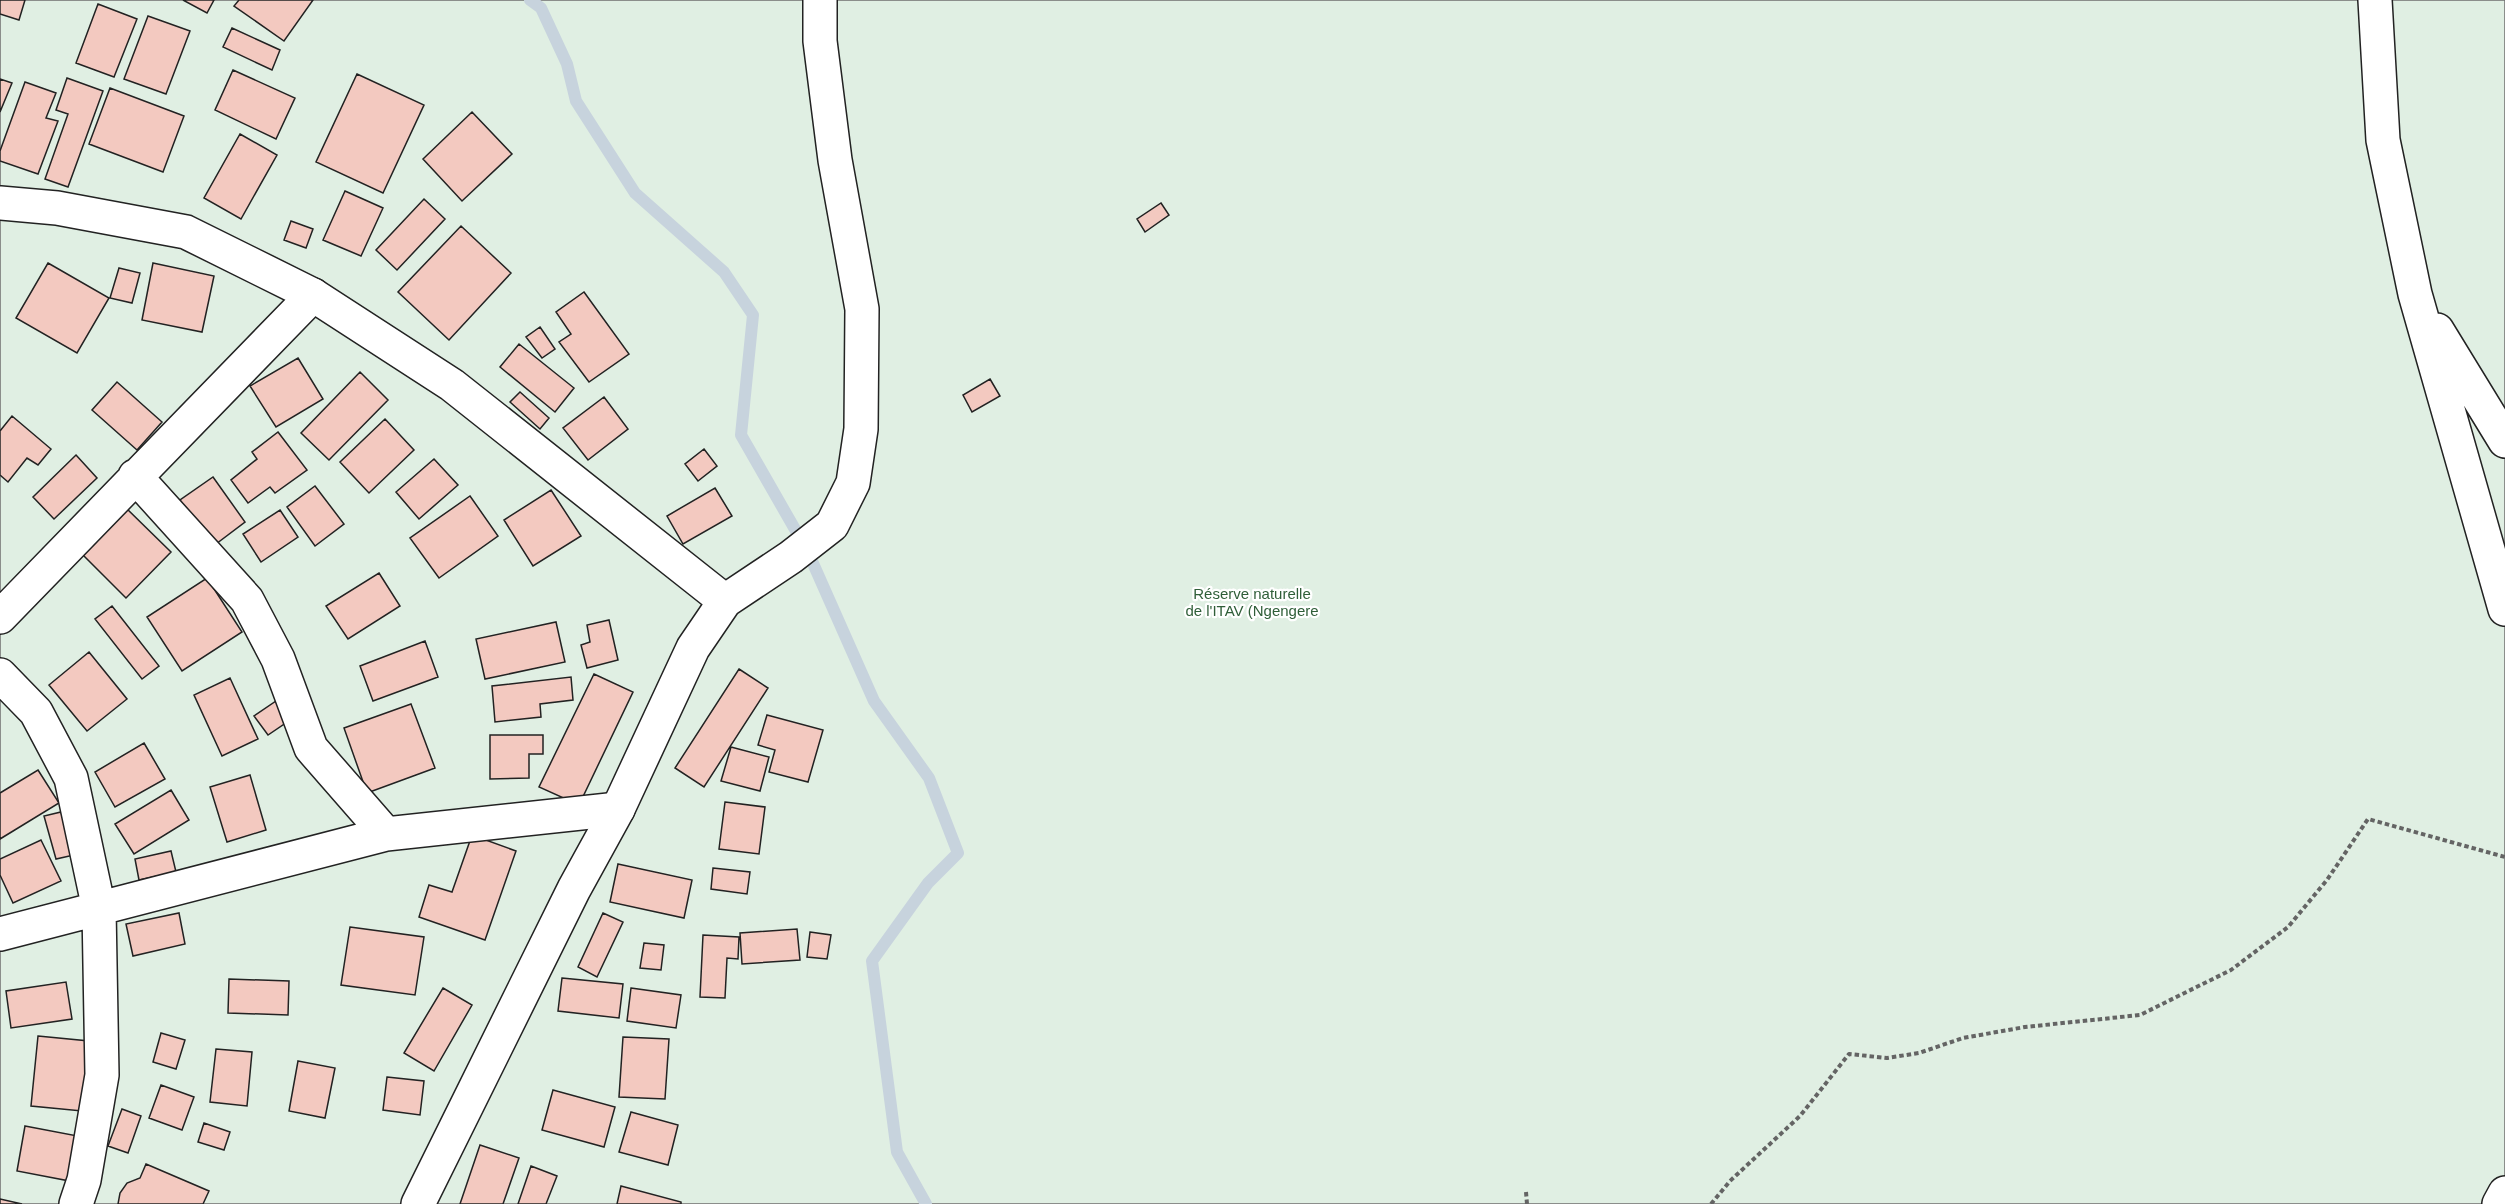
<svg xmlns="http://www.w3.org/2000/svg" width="2505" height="1204" viewBox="0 0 2505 1204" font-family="Arial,sans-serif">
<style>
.green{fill:#e0efe3;stroke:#6f6f6f;stroke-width:1.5}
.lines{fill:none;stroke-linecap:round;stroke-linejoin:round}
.stream{stroke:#c7d3dd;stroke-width:12}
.building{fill:#f3c9c0;stroke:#222;stroke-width:1.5}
.minor-casing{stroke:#222;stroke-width:36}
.tertiary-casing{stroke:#222;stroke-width:36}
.path{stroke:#646464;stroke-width:4;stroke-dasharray:4.5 3;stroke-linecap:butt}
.minor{stroke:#fff;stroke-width:33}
.tertiary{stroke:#fff;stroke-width:33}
.labels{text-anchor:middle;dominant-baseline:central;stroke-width:4.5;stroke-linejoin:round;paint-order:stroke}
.park-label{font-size:15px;fill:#2f5e38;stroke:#fff}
</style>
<rect width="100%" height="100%" fill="#fff"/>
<path class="green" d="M 0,0 L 2505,0 L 2505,1204 L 0,1204 Z"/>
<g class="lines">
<path class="stream" d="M 530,0 L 541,8 L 567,64 L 576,101 L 635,193 L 724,272 L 753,315 L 741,435 L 808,552 L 874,701 L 929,778 L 958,853 L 928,883 L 872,961 L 897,1152 L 926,1204"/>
</g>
<path class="building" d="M 0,0 L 25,0 L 19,20 L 0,14 Z
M 183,0 L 214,0 L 207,13 Z
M 239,0 L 313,0 L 284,41 L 234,6 Z
M 98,4 L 137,19 L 114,77 L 76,63 Z
M 148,16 L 190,31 L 166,94 L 124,79 Z
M 232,28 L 280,50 L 272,70 L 223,47 Z
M 233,70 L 295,98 L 276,139 L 215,110 Z
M 357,74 L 424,105 L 383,193 L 316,162 Z
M 67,78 L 103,91 L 68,187 L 45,179 L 68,114 L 56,110 Z
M 0,79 L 12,83 L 0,112 Z
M 25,82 L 56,93 L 46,118 L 58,121 L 38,174 L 0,161 L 0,151 Z
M 110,88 L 184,116 L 163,172 L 89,144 Z
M 472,112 L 512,154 L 462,201 L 423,159 Z
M 240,134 L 277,155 L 241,219 L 204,198 Z
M 345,191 L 383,208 L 361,256 L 323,240 Z
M 424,199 L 445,219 L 397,270 L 376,250 Z
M 1161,203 L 1169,215 L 1145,232 L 1137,219 Z
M 291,221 L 313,229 L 306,248 L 284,240 Z
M 461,226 L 511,273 L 449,340 L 398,292 Z
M 48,263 L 109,298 L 77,353 L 16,318 Z
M 153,263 L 214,276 L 202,332 L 142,320 Z
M 119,268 L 140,273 L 132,303 L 110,298 Z
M 584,292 L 629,354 L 589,382 L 559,342 L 571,334 L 556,312 Z
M 540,327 L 555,349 L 542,358 L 526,337 Z
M 519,344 L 574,388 L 555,412 L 500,367 Z
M 298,358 L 323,399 L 276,427 L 250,386 Z
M 360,372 L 388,400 L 329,460 L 301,433 Z
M 990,379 L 1000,396 L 972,412 L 963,395 Z
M 117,382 L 162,422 L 137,450 L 92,410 Z
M 520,392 L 549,418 L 540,429 L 510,402 Z
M 604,397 L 628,429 L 588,460 L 563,428 Z
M 12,416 L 51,449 L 38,465 L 27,458 L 8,482 L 0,475 L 0,431 Z
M 385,419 L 414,450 L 369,493 L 340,462 Z
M 278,432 L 307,470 L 275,493 L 270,487 L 248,503 L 231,480 L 257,459 L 252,452 Z
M 704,449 L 717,466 L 698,481 L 685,464 Z
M 76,455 L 97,478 L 54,519 L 33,497 Z
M 434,459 L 458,485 L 419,519 L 396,492 Z
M 213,477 L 245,522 L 212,547 L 180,500 Z
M 315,486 L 344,524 L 315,546 L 287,507 Z
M 715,488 L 732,516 L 683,544 L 667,516 Z
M 551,490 L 581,536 L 533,566 L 504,520 Z
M 470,496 L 498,536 L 439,578 L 410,538 Z
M 124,506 L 171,552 L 126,598 L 79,551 Z
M 280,510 L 298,537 L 261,562 L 243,534 Z
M 379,573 L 400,606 L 348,639 L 326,606 Z
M 207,578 L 242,632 L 182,671 L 147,617 Z
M 112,606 L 159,666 L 142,679 L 95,619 Z
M 609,620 L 618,660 L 587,668 L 581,645 L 590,642 L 587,625 Z
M 556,622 L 565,662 L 485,679 L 476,639 Z
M 425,641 L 438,677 L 373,701 L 360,666 Z
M 89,652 L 127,699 L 87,731 L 49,685 Z
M 739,669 L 768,688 L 704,787 L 675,768 Z
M 594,674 L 633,692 L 579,805 L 539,787 Z
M 571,677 L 573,700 L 540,704 L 541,717 L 495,722 L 492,686 Z
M 230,678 L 258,739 L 222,756 L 194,695 Z
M 279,699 L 293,718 L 268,735 L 254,716 Z
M 411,704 L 435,768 L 367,793 L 344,728 Z
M 767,715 L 823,730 L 808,782 L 769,772 L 775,750 L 758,745 Z
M 490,735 L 543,735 L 543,754 L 529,754 L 529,778 L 490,779 Z
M 144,743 L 165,779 L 115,807 L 95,772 Z
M 731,747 L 769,757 L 760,791 L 721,781 Z
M 38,770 L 59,803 L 0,839 L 0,793 Z
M 250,775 L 266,830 L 227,842 L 210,787 Z
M 171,790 L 189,820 L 134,854 L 115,824 Z
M 725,802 L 765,807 L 759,854 L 719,849 Z
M 61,812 L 74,855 L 56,859 L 44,816 Z
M 472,835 L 516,851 L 485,940 L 419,917 L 429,885 L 452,892 Z
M 41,840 L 61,881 L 13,903 L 0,875 L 0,859 Z
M 171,851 L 176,872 L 139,880 L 135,859 Z
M 618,864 L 692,880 L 684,918 L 610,902 Z
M 713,868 L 750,872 L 747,894 L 711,889 Z
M 179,913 L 185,944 L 133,956 L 126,924 Z
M 603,913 L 623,922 L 597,977 L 578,967 Z
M 350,927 L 424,937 L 415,995 L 341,985 Z
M 797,929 L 800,960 L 742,964 L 740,933 Z
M 810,932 L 831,935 L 827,959 L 807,957 Z
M 703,935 L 739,937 L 738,959 L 727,958 L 725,998 L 700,997 Z
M 644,943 L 664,945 L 661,970 L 640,968 Z
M 562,978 L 623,984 L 619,1018 L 558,1011 Z
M 229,979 L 289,981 L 288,1015 L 228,1013 Z
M 66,982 L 72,1019 L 11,1028 L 6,991 Z
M 443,988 L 472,1005 L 434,1071 L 404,1053 Z
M 631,988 L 681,995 L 676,1028 L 627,1021 Z
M 161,1033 L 185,1040 L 176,1069 L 153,1062 Z
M 38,1036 L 89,1041 L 82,1111 L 31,1106 Z
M 623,1037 L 669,1039 L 665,1099 L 619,1097 Z
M 216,1049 L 252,1052 L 247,1106 L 210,1102 Z
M 298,1061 L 335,1068 L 325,1118 L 289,1111 Z
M 387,1077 L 424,1081 L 420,1115 L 383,1110 Z
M 161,1085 L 194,1097 L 182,1130 L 149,1118 Z
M 553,1090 L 615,1107 L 604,1147 L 542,1130 Z
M 122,1109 L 141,1116 L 128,1153 L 108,1146 Z
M 631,1112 L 678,1125 L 668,1165 L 619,1152 Z
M 204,1123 L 230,1132 L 224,1150 L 198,1142 Z
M 25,1126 L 83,1137 L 75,1182 L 17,1171 Z
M 480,1145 L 519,1158 L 503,1204 L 460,1204 Z
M 146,1164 L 209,1191 L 203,1204 L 118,1204 L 120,1193 L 127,1183 L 140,1178 Z
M 531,1166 L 557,1176 L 546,1204 L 518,1204 Z
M 621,1186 L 681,1202 L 681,1204 L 617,1204 Z
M 0,1199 L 22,1204 L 0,1204 Z"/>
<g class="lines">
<g class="minor-casing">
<path id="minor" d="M 2375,0 L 2383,140 L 2415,294 L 2505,609
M 2437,330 L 2505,441
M 135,476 L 247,600 L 278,659 L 311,748 L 386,834
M 0,617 L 313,295
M 0,675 L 36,712 L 71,778 L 99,909 L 102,1075 L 84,1180 L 76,1204
M 0,934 L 386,834 L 618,809
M 2499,1204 L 2505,1193"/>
</g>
<g class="tertiary-casing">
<path id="tertiary" d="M 0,203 L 57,208 L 186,232 L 313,295 L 452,385 L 725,601
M 418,1204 L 574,889 L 618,809 L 693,648 L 725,601 L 791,557 L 832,525 L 853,483 L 861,429 L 862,309 L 835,160 L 820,41 L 820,0"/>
</g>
<path class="path" d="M 1526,1192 L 1527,1204
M 1711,1204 L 1730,1181 L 1800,1116 L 1849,1054 L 1887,1058 L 1919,1053 L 1963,1038 L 2025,1027 L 2140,1015 L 2231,970 L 2288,927 L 2327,880 L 2368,819 L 2505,857"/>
<use href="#minor" class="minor"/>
<use href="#tertiary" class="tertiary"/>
</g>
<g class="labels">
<g class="park-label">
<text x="1252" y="593">Réserve naturelle<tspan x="1252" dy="17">de l'ITAV (Ngengere</tspan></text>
</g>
</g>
</svg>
